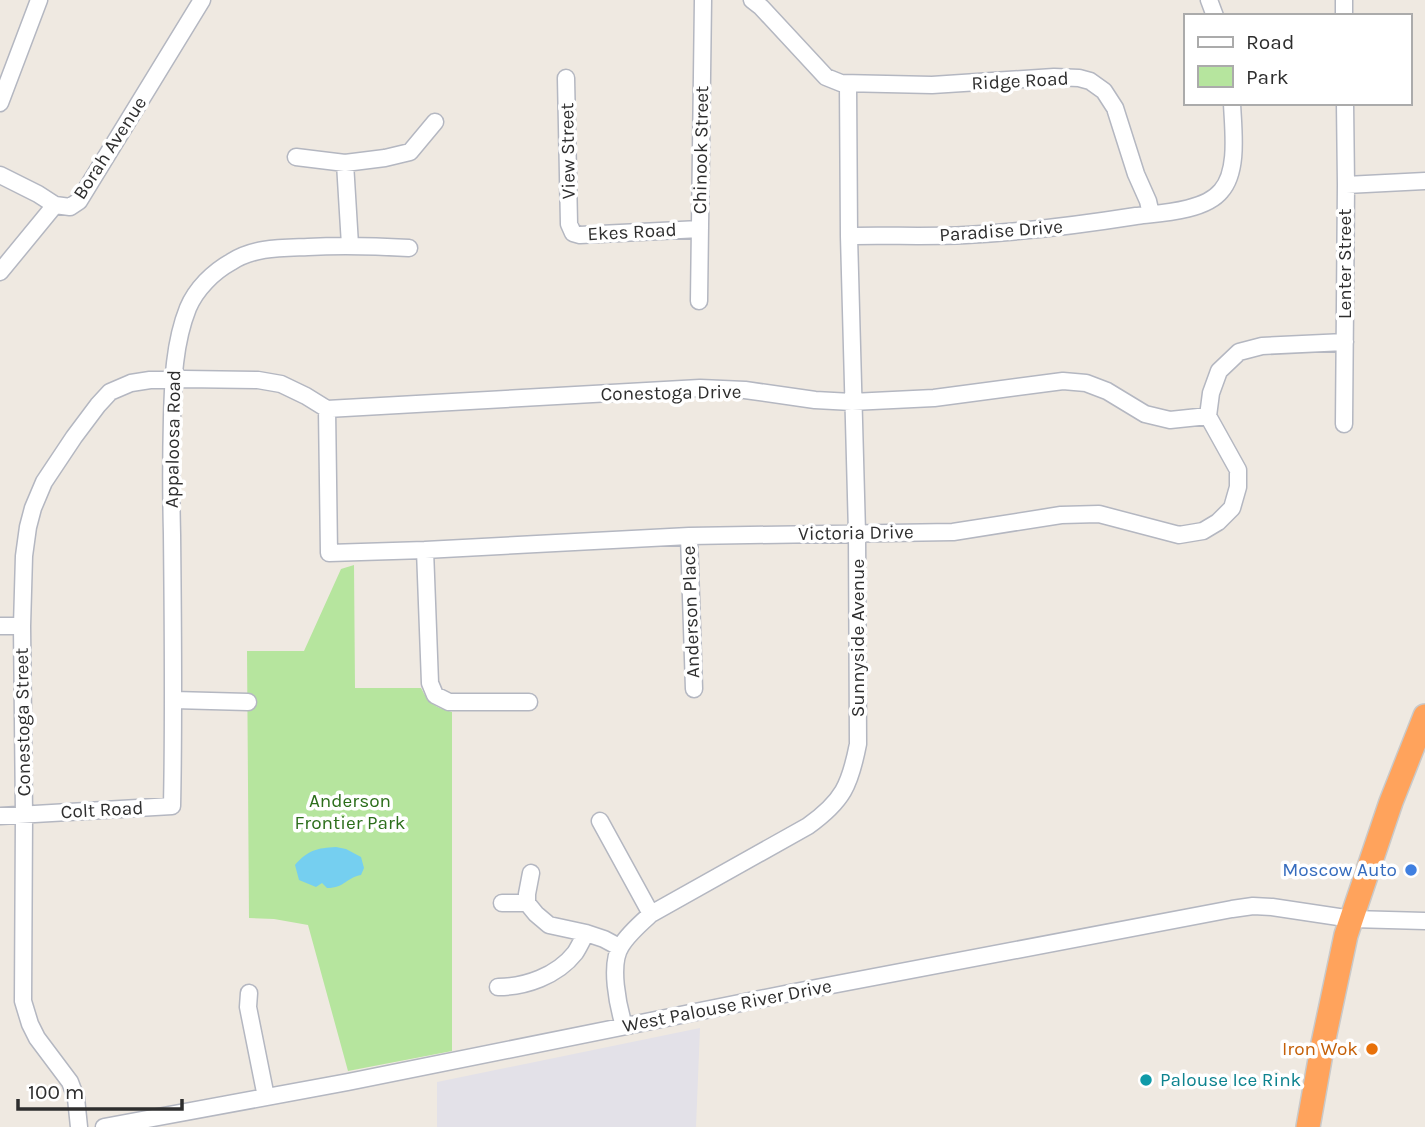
<svg xmlns="http://www.w3.org/2000/svg" width="1425" height="1127" viewBox="0 0 1425 1127" font-family="Karla,sans-serif">
<style>
.industrial{fill:#e3e1e8}
.green{fill:#b6e59e}
.water{fill:#75cff0}
.lines{fill:none;stroke-linecap:round;stroke-linejoin:round}
.minor-casing{stroke:#b4b7c1;stroke-width:19}
.highway-casing{stroke:#c9c9c9;stroke-width:26}
.minor{stroke:#fff;stroke-width:16}
.highway{stroke:#ffa35c;stroke-width:23}
.shop-dot{fill:#3f7fe0;stroke:#fff;stroke-width:2.5}
.food-dot{fill:#e8710a;stroke:#fff;stroke-width:2.5}
.culture-dot{fill:#0f9aa8;stroke:#fff;stroke-width:2.5}
.labels{text-anchor:middle;dominant-baseline:central;stroke-width:7;stroke-linejoin:round;paint-order:stroke}
.street-label{font-size:19px;fill:#2e2e2e;stroke:#fff}
.park-label{font-size:19px;fill:#2c6e1b;stroke:#fff}
.shop-label{font-size:19px;fill:#366cbe;stroke:#fff;text-anchor:end}
.food-label{font-size:19px;fill:#c56008;stroke:#fff;text-anchor:end}
.culture-label{font-size:19px;fill:#0d838f;stroke:#fff;text-anchor:start}
</style>
<rect width="100%" height="100%" fill="#efe9e1"/>
<path class="industrial" d="M 700,1028 L 696,1127 L 437,1127 L 437,1082 Z"/>
<path class="green" d="M 354,565 L 355,688 L 421,688 C 429,704 435,707 452,712 L 452,1051 L 348,1071 L 308,925 L 274,919 L 249,918 L 247,651 L 304,651 L 341,569 Z"/>
<path class="water" d="M 336,847 L 346,849 L 361,857 L 364,868 L 361,875 C 347,877 345,888 327,888 L 322,883 L 316,887 L 299,880 L 295,865 C 308,850 317,848 336,847 Z"/>
<g class="lines">
<g class="minor-casing">
<path id="minor" d="M 752,0 L 761,7 L 826,77 L 841,83 L 932,85 L 1054,77 L 1079,78 L 1090,81 L 1104,91 L 1115,108 L 1136,174 L 1148,201 L 1151,214
M 1209,0 L 1215,16
M 1344,16 L 1344,0
M 566,78 L 569,224 L 573,233 L 580,235 L 700,229
M 0,103 L 39,0
M 296,157 L 345,163 L 385,158 L 410,152 L 435,122
M 345,163 L 350,245
M 0,175 L 38,194 L 55,205
M 1346,185 L 1425,181
M 849,236 C 888,235 927,237 966,235 C 1023,232 1079,225 1136,216 C 1161,213 1205,211 1221,191 C 1239,171 1233,129 1232,103
M 0,272 L 55,205 L 70,207 L 79,201 L 202,0
M 699,301 L 703,0
M 327,409 L 329,553 L 425,550 L 689,536 L 953,532 L 1061,515 L 1099,514 L 1179,535 L 1203,531 L 1218,522 L 1232,508 L 1238,487 L 1238,470 L 1208,416 L 1211,393 L 1219,371 L 1239,352 L 1262,346 L 1345,342
M 1344,424 L 1346,185 L 1345,103
M 689,536 L 694,689
M 425,550 L 430,683 L 435,695 L 449,702 L 529,702
M 0,626 L 22,626
M 174,700 L 248,702
M 0,816 L 172,806 C 174,715 173,625 172,534 C 171,495 171,457 172,418 C 173,381 174,343 188,308 C 196,289 213,272 231,262 C 254,247 282,248 308,247 C 342,245 375,246 409,248
M 600,821 L 651,914
M 531,873 L 527,894 L 527,903 L 536,914 L 549,925 L 586,933 L 604,939 L 619,947
M 502,903 L 527,903
M 498,987 C 525,987 557,976 575,953 C 579,947 582,940 586,933
M 249,993 L 248,1007 L 266,1097
M 624,1026 C 618,1006 609,964 621,946 C 628,934 641,923 651,914 L 808,826 C 843,801 850,785 858,744 L 857,533 L 849,236 L 848,84
M 79,1127 L 76,1098 L 70,1082 L 37,1038 L 30,1024 L 23,1001 L 24,815 L 22,626 L 24,556 L 28,527 L 33,508 L 44,482 L 74,437 L 98,405 L 110,392 L 131,383 L 150,380 L 184,379 L 258,380 L 281,384 L 306,396 L 327,409 L 700,388 L 745,390 L 815,400 L 852,402 L 934,398 L 1063,381 L 1086,383 L 1107,391 L 1145,414 L 1170,420 L 1208,416
M 104,1127 L 348,1082 L 795,992 L 1232,909 L 1253,906 L 1272,907 L 1352,919 L 1425,921"/>
</g>
<g class="highway-casing">
<path id="highway" d="M 1308,1127 L 1322,1048 L 1346,935 L 1391,802 L 1425,716"/>
</g>
<use href="#minor" class="minor"/>
<use href="#highway" class="highway"/>
</g>
<circle class="shop-dot" cx="1411" cy="870" r="7"/>
<circle class="food-dot" cx="1372" cy="1049" r="7"/>
<circle class="culture-dot" cx="1146" cy="1080" r="7"/>
<g class="labels">
<g class="street-label">
<text transform="translate(1020 81) rotate(-3)">Ridge Road</text>
<text transform="translate(110 148) rotate(-57)">Borah Avenue</text>
<text transform="translate(701 150) rotate(-89)">Chinook Street</text>
<text transform="translate(568 151) rotate(-91)">View Street</text>
<text transform="translate(1001 231) rotate(-4)">Paradise Drive</text>
<text transform="translate(632 232) rotate(-3)">Ekes Road</text>
<text transform="translate(1345 264) rotate(-90)">Lenter Street</text>
<text transform="translate(671 393) rotate(-1)">Conestoga Drive</text>
<text transform="translate(173 439) rotate(-89)">Appaloosa Road</text>
<text transform="translate(856 533) rotate(-1)">Victoria Drive</text>
<text transform="translate(691 612) rotate(-92)">Anderson Place</text>
<text transform="translate(858 638) rotate(-90)">Sunnyside Avenue</text>
<text transform="translate(23 722) rotate(-91)">Conestoga Street</text>
<text transform="translate(102 810) rotate(-3)">Colt Road</text>
<text transform="translate(727 1006) rotate(-11)">West Palouse River Drive</text>
</g>
<g class="park-label">
<text x="350" y="801">Anderson<tspan x="350" dy="22">Frontier Park</tspan></text>
</g>
<g class="shop-label">
<text x="1397" y="870">Moscow Auto</text>
</g>
<g class="food-label">
<text x="1358" y="1049">Iron Wok</text>
</g>
<g class="culture-label">
<text x="1160" y="1080">Palouse Ice Rink</text>
</g>
</g>
<rect x="1184" y="14" width="228" height="91" fill="#ffffff" stroke="#ababab" stroke-width="2"/>
<rect x="1198" y="37" width="35" height="10" fill="#ffffff" stroke="#ababab" stroke-width="2"/>
<text x="1246" y="49" font-size="21" fill="#2e2e2e">Road</text>
<rect x="1198" y="66" width="35" height="21" fill="#b6e59e" stroke="#ababab" stroke-width="2"/>
<text x="1246" y="84" font-size="21" fill="#2e2e2e">Park</text>
<path d="M18 1099v10h164v-10" fill="none" stroke="#2e2e2e" stroke-width="3.5"/>
<text x="28" y="1099" font-size="21" fill="#2e2e2e" stroke="#ffffff" stroke-width="5" paint-order="stroke">100 m</text>
</svg>
